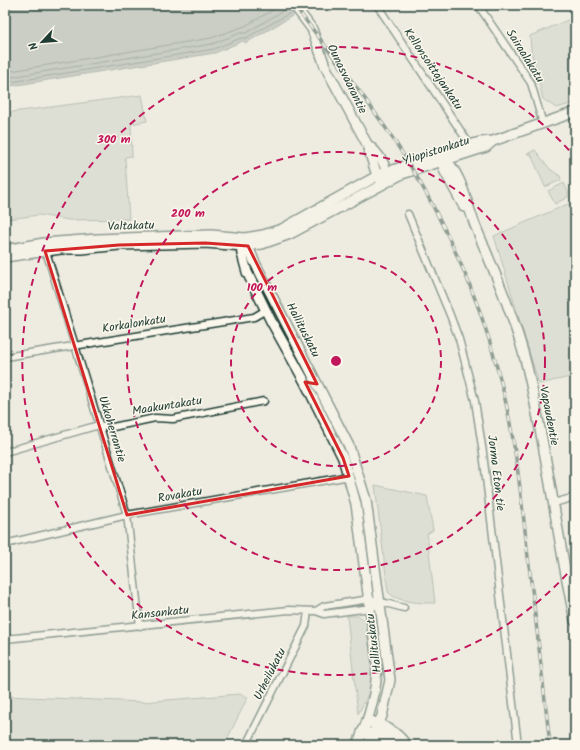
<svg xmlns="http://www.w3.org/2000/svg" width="580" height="750" viewBox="0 0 580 750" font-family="Kalam,sans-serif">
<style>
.green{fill:#cbcfc4;stroke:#75867c}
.water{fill:#9fa89f;stroke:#6c7d74}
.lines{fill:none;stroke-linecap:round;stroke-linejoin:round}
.shore{stroke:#52685f;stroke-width:1}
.street-casing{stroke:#1f3d34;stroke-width:9}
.secondary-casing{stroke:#1f3d34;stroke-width:12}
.highway-casing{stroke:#1f3d34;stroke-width:14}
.street{stroke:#fbf7ec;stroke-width:6}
.secondary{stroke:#fbf7ec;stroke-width:9}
.highway{stroke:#fbf7ec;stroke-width:11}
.rail-casing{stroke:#1f3d34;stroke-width:3.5}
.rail{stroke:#fbf7ec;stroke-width:2;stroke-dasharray:6;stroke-linecap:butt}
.marked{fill:none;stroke:#d62828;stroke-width:3;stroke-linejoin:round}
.ring{fill:none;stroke:#c2185b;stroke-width:2;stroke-dasharray:7 5}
.labels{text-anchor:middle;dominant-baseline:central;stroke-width:3;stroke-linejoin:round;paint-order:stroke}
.street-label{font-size:12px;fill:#1f3d34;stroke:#fbf7ec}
.centre{fill:#c2185b;stroke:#fbf7ec;stroke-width:2}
.ring-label{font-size:12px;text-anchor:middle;font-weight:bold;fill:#c2185b;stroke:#fbf7ec;stroke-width:3;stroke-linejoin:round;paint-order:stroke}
</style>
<rect width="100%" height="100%" fill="#eeece1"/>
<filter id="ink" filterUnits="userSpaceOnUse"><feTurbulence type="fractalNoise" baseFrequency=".025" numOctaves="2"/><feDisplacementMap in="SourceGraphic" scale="8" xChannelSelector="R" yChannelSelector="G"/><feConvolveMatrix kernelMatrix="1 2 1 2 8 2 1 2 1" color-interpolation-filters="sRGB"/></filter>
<g filter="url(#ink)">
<path class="green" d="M 575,17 L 575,103 L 556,108 L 543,99 L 531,50 L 530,36 Z
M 142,95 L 147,121 L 131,124 L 132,156 L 125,157 L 129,219 L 69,220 L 39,215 L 8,219 L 5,192 L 5,113 Z
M 535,150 L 550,169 L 560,176 L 561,180 L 545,187 L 531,154 L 527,154 Z
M 564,183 L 568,192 L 568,197 L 555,204 L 548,191 Z
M 575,201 L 575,376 L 539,384 L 494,236 Z
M 375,485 L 427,496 L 433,530 L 427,534 L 435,603 C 421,603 398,603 388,592 Z
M 347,616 L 359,616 L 366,621 L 373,671 L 370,691 L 358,714 Z
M 240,694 L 248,697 L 224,745 L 5,745 L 5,696 L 143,702 Z"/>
<path class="water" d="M 5,5 L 311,5 L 246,43 L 243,41 L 215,53 L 5,87 Z"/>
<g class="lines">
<path class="shore" d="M 5,72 L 211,38 L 245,26 L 282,5
M 5,78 L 212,44 L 240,33 L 246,33 L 289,7
M 5,83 L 214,49 L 241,38 L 246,38 L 292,12"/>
<g class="street-casing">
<path id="street" d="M 377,5 L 470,145
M 478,5 L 531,83 L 543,124
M 408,214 L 450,315 L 459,339 L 475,401 L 483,453 L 518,745
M 45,248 L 127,515 L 140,626
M 5,357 L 254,317 L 266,310
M 5,452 L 99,425 L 113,427 L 155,418 L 173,419 L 264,401
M 554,503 L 575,497
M 5,544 L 127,515 L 350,476
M 316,611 L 324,606 L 370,599 L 404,608
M 5,639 L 289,610 L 316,611 L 324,614 L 371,608 L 381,603
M 246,745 L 306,626 L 308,611"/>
</g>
<g class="secondary-casing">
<path id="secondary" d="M 294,5 L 312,29 L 325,66 L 367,144 L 377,176 L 380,179
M 367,144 C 376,151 388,165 386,177
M 441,157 L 444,170 L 464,207
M 443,157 C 462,174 466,202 475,225 C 494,271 515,318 527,367 C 547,451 557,536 575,621
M 245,238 L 254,261 L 349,446 L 366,500 L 390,680 L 382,716 L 368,745
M 244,241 L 241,246 L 242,254 L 247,272 L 271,321 L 305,382 L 343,458 L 356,504 L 377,662 C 377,692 370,718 357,745
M 5,250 L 44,243 L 97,239 L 211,235 L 245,238 L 263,235 L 282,229 L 377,176 L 429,157 L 480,142 L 493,141
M 5,257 L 61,249 L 82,249 L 119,245 L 205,243 L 243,246 L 262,244 L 290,234 L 402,174 L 486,147 L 493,141 L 575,112"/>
</g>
<g class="highway-casing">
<path id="highway" d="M 368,721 C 384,727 395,731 405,745
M 363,732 L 383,738 L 394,745"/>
</g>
<use href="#street" class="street"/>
<use href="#secondary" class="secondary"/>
<use href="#highway" class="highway"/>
<g class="rail-casing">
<path id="rail" d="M 294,5 C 345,72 399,138 437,214 C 463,264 484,316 498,371 C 515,432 521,495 528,557 C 536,620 543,682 550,745"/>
</g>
<use href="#rail" class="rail"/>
</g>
</g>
<path d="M0 0H580V750H0ZM 205,243 L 248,246 L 317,384 L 305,382 L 343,458 L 349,476 L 127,515 L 45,251 L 119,245 Z" fill="#eeece1" fill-opacity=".55" fill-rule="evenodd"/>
<path class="marked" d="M 205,243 L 248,246 L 317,384 L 305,382 L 343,458 L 349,476 L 127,515 L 45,251 L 119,245 Z"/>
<g class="ring">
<circle cx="336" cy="361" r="105"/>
<circle cx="336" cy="361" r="209"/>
<path d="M575 565A314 314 0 1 1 575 157"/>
</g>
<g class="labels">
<g class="street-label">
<text transform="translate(525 56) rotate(58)">Sairaalakatu</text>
<text transform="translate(433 69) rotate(56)">Kellonsoittajankatu</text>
<text transform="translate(347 79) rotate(64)">Ounasvaarantie</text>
<text transform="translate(436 151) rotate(-18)">Yliopistonkatu</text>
<text transform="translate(131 226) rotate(-2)">Valtakatu</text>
<text transform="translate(134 324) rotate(-9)">Korkalonkatu</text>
<text transform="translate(303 330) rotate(63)">Hallituskatu</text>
<text transform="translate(167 406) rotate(-9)">Maakuntakatu</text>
<text transform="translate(549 416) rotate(79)">Vapaudentie</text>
<text transform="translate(112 429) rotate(73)">Ukkoherrantie</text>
<text transform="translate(496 473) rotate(83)">Jorma Eton tie</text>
<text transform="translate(180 495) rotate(-10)">Rovakatu</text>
<text transform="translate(160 613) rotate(-6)">Kansankatu</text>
<text transform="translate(374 643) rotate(-97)">Hallituskatu</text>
<text transform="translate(270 674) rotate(-63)">Urheilukatu</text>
</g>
</g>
<circle cx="336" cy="361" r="6" class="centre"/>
<g class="ring-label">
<text x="114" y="143">300 m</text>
<text x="188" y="217">200 m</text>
<text x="262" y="291">100 m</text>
</g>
<rect width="580" height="750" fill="none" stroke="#fbf7ec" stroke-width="20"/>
<rect x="10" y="10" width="560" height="730" fill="none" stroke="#1f3d34" stroke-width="1.5" filter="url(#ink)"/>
<g transform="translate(42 42) rotate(244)" stroke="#fbf7ec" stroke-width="3" paint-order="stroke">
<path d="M0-3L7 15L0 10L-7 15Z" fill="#1f3d34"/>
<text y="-6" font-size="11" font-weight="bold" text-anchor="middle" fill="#1f3d34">N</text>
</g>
</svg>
